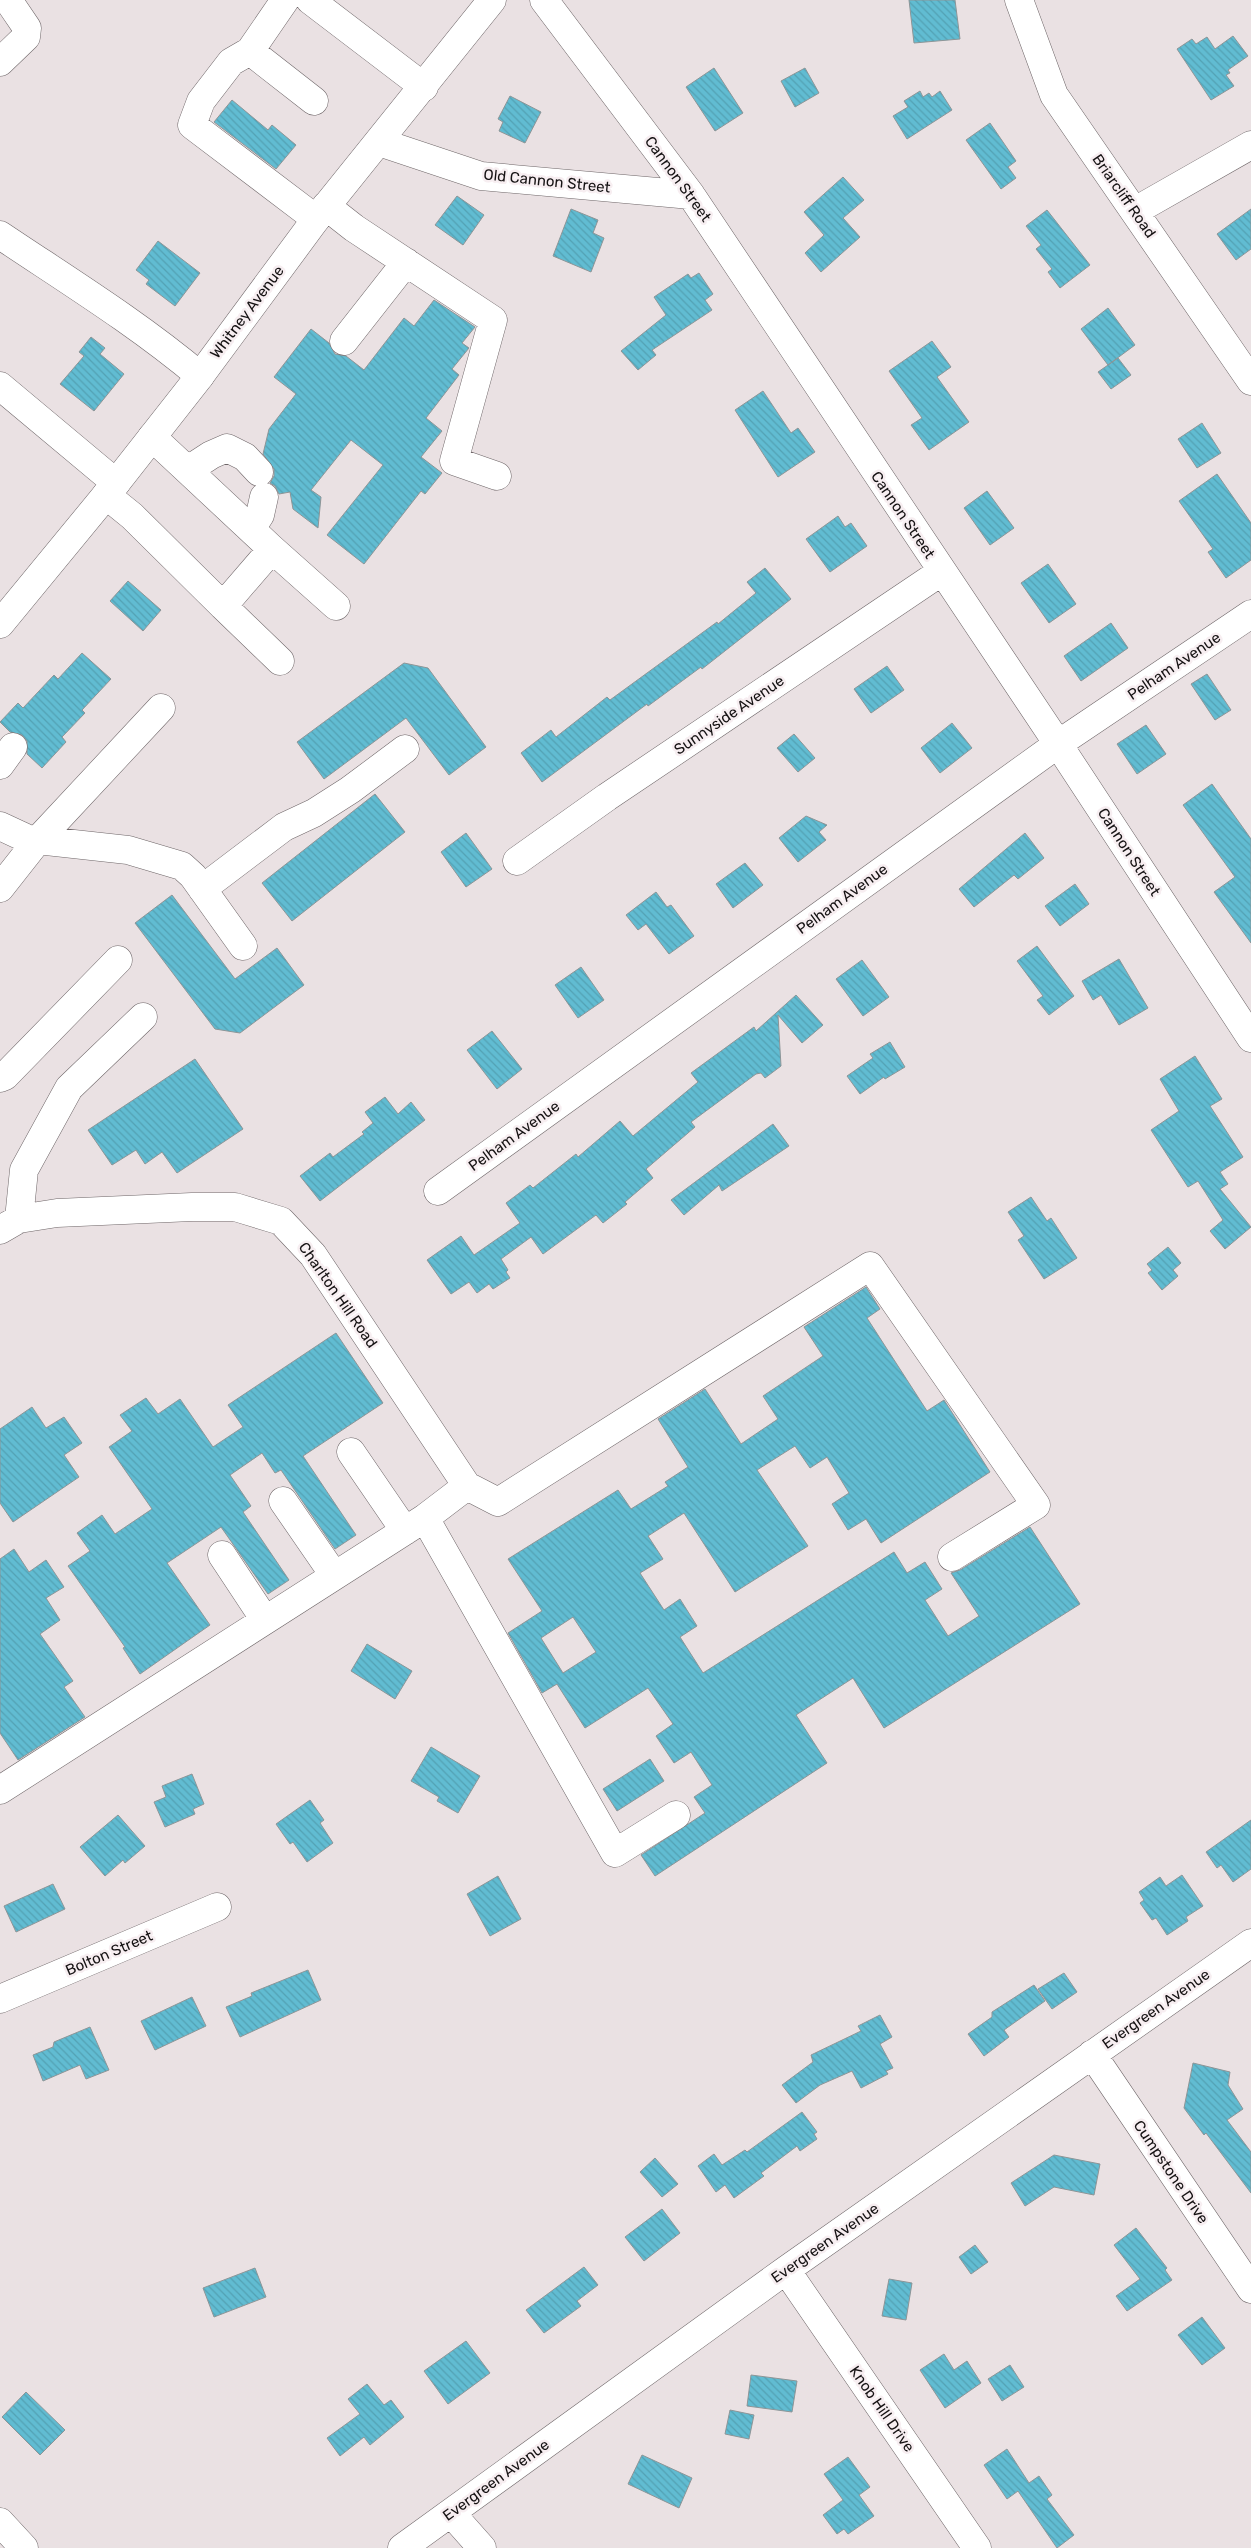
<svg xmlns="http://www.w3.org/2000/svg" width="1251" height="2548" viewBox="0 0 1251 2548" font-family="Rubik,sans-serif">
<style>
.building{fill:url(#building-back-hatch);stroke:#8d9597;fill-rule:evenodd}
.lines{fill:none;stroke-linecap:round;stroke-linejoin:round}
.minor-casing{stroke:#6e6668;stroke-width:29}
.major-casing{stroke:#6e6668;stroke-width:29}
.minor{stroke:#fff;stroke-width:28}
.major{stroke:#fff;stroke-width:28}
.labels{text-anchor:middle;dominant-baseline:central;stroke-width:5;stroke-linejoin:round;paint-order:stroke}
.street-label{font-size:15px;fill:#151213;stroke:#f7eef1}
</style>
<defs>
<pattern id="building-back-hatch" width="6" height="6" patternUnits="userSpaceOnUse" patternTransform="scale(1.25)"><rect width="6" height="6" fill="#61bcd2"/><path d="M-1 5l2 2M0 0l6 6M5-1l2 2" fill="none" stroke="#53a1b3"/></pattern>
</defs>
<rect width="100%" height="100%" fill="#eae1e3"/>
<path class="building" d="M 909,0 L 955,0 L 960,39 L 914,43 Z
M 1233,36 L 1248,56 L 1228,70 L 1230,73 L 1226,75 L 1234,86 L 1211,100 L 1177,49 L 1192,39 L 1196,44 L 1207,37 L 1215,49 Z
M 714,68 L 743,113 L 715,131 L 686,87 Z
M 805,68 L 819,93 L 795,107 L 781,81 Z
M 920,91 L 923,97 L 929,93 L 932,97 L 940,91 L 952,110 L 907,139 L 893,116 L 908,107 L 904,101 Z
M 510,96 L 541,112 L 525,143 L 499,131 L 503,122 L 498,119 Z
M 232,100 L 268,130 L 272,125 L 296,145 L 276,169 L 214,122 Z
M 990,123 L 1016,161 L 1008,167 L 1016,178 L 1001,189 L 966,140 Z
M 843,177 L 864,200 L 843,218 L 860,237 L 821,272 L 805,253 L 824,235 L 804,212 Z
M 457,196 L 484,215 L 463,245 L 435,225 Z
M 571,209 L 598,220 L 593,233 L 604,238 L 591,272 L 553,256 Z
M 1251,209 L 1251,249 L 1236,260 L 1217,234 Z
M 1047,210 L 1090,265 L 1060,288 L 1048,272 L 1052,269 L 1036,249 L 1041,245 L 1026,226 Z
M 158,241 L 200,273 L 175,306 L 146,284 L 149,280 L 136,270 Z
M 699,273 L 713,294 L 705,300 L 712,310 L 652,350 L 656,355 L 638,370 L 621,351 L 666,315 L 654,297 L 688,274 L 691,278 Z
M 434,300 L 475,327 L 462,343 L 469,348 L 452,369 L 459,375 L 426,418 L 442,431 L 421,457 L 442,473 L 425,494 L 421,491 L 364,564 L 327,535 L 383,465 L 351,440 L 311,490 L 321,497 L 318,528 L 293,509 L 290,492 L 279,494 L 275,486 L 270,483 L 274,476 L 274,469 L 263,454 L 269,429 L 296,394 L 274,377 L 311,329 L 329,343 L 335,354 L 346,356 L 364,370 L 404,318 L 414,326 Z
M 1108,308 L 1135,345 L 1108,365 L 1081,329 Z
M 91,337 L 105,348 L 100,354 L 124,374 L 94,411 L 60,384 L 84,356 L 79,352 Z
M 932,341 L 951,367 L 937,377 L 969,422 L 929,450 L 911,425 L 922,418 L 889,371 Z
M 1118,358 L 1131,375 L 1111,389 L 1098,372 Z
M 763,391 L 791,433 L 798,428 L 815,452 L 778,477 L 735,410 Z
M 1202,423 L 1221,453 L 1197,468 L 1178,439 Z
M 1217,474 L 1251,523 L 1251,560 L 1226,578 L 1208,552 L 1213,549 L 1179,501 Z
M 987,491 L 1014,528 L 990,545 L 964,508 Z
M 838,516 L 845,527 L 851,523 L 867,546 L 830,572 L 806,539 Z
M 1048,564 L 1076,604 L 1049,623 L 1021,583 Z
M 765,568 L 791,599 L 702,669 L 701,667 L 648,706 L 647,704 L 542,782 L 521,753 L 551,730 L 556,737 L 607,697 L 610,700 L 717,622 L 718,624 L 756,593 L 747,582 Z
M 128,581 L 161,610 L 143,631 L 110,601 Z
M 1111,623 L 1128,648 L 1081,681 L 1064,656 Z
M 82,653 L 111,679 L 82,710 L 85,713 L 62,737 L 66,742 L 42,768 L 27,754 L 27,741 L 22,735 L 10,732 L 0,722 L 18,703 L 23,708 L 54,675 L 58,679 Z
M 404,663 L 428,668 L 486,747 L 449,775 L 406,718 L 324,779 L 297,742 Z
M 887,666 L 904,690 L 871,713 L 854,689 Z
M 1207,674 L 1231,710 L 1215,720 L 1191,684 Z
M 952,723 L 972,748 L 940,773 L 921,748 Z
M 1146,725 L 1166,754 L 1137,774 L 1117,744 Z
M 794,734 L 815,758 L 798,772 L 777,748 Z
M 1212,784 L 1251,839 L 1251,943 L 1214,892 L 1235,877 L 1183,805 Z
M 375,794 L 405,832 L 292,921 L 262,883 Z
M 806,816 L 827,825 L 819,832 L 826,840 L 798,862 L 779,838 Z
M 466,833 L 492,869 L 466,887 L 441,852 Z
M 1025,833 L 1044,858 L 1018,879 L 1014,875 L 974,907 L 959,889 Z
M 745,863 L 763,885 L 733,908 L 716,884 Z
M 1075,884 L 1089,904 L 1060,926 L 1045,906 Z
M 656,892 L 667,907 L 671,905 L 694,936 L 669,954 L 646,924 L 638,930 L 626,915 Z
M 172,895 L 235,979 L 277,948 L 304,985 L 240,1033 L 215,1029 L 135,923 Z
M 1037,946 L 1074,996 L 1049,1015 L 1037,1000 L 1043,996 L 1017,961 Z
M 1119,959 L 1148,1008 L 1119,1025 L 1101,995 L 1093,1000 L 1082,981 Z
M 862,960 L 889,997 L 863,1016 L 836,979 Z
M 581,967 L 604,1000 L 578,1018 L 555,985 Z
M 796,995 L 823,1025 L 802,1043 L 778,1015 L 781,1066 L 765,1078 L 761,1073 L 756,1074 L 691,1122 L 695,1127 L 646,1169 L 653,1178 L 625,1202 L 627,1204 L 603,1223 L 596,1215 L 543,1254 L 531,1237 L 501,1259 L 508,1270 L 506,1272 L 510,1278 L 493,1289 L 489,1284 L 477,1293 L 469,1282 L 451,1294 L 427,1260 L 461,1236 L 474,1255 L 520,1223 L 506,1203 L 530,1185 L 533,1188 L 576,1154 L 578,1157 L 620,1121 L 633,1136 L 698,1082 L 691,1073 L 754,1027 L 756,1031 Z
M 492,1031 L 522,1069 L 497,1089 L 467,1050 Z
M 890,1042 L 905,1067 L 885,1079 L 884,1077 L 860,1094 L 847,1076 L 873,1058 L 870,1054 Z
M 1195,1056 L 1222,1099 L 1210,1106 L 1243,1157 L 1220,1172 L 1228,1184 L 1220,1189 L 1251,1227 L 1225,1249 L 1210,1231 L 1223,1220 L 1198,1181 L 1188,1187 L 1151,1130 L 1179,1111 L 1160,1079 Z
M 195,1059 L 243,1129 L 177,1173 L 162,1152 L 145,1164 L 136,1150 L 112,1165 L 88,1130 Z
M 385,1097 L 398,1114 L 411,1102 L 425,1120 L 320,1201 L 300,1176 L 330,1153 L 333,1157 L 364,1134 L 362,1132 L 373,1123 L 365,1112 Z
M 773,1124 L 789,1146 L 722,1191 L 719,1185 L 684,1215 L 671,1200 Z
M 1031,1197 L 1047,1221 L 1051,1218 L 1077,1258 L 1044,1279 L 1018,1240 L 1024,1236 L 1008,1212 Z
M 1168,1247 L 1181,1263 L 1173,1270 L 1178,1276 L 1162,1290 L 1148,1273 L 1152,1270 L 1147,1264 Z
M 866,1287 L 880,1309 L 867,1318 L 927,1411 L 944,1400 L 990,1472 L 881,1543 L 866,1519 L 848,1530 L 832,1504 L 849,1493 L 827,1457 L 810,1468 L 795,1446 L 757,1470 L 808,1546 L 735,1592 L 684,1513 L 648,1536 L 663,1559 L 640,1573 L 664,1610 L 680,1599 L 697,1626 L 680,1637 L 703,1673 L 894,1552 L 907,1573 L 925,1562 L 942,1589 L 925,1600 L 948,1636 L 979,1616 L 951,1573 L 960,1570 L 1030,1527 L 1080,1604 L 884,1728 L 853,1678 L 796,1715 L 827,1763 L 655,1876 L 641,1855 L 705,1813 L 694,1797 L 712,1785 L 691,1752 L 674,1763 L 656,1736 L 673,1724 L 648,1688 L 585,1728 L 557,1684 L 542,1693 L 508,1633 L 542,1611 L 508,1559 L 618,1490 L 631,1509 L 668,1486 L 665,1482 L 688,1467 L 658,1419 L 705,1389 L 741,1444 L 778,1419 L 763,1396 L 823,1356 L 804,1327 ZM 573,1617 L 596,1652 L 563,1673 L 541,1638 Z
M 336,1333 L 383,1403 L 303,1456 L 356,1535 L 335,1549 L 281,1470 L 275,1473 L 262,1453 L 230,1475 L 251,1506 L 243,1512 L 289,1580 L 268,1594 L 221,1527 L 167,1563 L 210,1625 L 140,1674 L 123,1648 L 125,1647 L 68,1566 L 90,1551 L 77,1533 L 102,1515 L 115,1534 L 152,1509 L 109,1447 L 132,1431 L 120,1415 L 146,1398 L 158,1414 L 180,1399 L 213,1447 L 243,1427 L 228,1405 Z
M 32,1407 L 46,1428 L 64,1417 L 82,1443 L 64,1455 L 79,1477 L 13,1522 L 0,1503 L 0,1429 Z
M 14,1549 L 29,1572 L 46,1560 L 64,1587 L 46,1598 L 60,1620 L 40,1634 L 73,1681 L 64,1687 L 85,1717 L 18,1760 L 0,1733 L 0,1559 Z
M 367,1644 L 412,1671 L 395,1699 L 351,1671 Z
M 431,1747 L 480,1776 L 458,1813 L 437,1801 L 439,1797 L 411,1781 Z
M 650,1759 L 664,1781 L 617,1811 L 603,1789 Z
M 192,1774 L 204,1804 L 193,1809 L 195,1814 L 165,1827 L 154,1802 L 166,1797 L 162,1786 Z
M 310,1800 L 324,1820 L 320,1823 L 333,1843 L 307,1862 L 293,1842 L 290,1844 L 276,1824 Z
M 118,1815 L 145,1846 L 125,1863 L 123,1860 L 105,1876 L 80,1847 Z
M 1251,1820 L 1251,1869 L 1233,1882 L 1221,1865 L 1217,1868 L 1206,1852 Z
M 1182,1875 L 1203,1906 L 1186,1917 L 1188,1921 L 1167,1935 L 1156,1918 L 1152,1920 L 1140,1903 L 1144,1900 L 1139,1892 L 1160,1877 L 1166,1886 Z
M 498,1876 L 521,1919 L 490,1936 L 467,1894 Z
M 53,1884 L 65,1909 L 16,1932 L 4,1906 Z
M 308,1970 L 321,2000 L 240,2037 L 226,2007 L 252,1996 L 251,1993 Z
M 1064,1973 L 1077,1992 L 1052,2009 L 1038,1989 Z
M 1034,1985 L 1045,2001 L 1004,2030 L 1009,2037 L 984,2056 L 968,2034 L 992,2017 L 992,2012 Z
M 192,1997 L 206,2026 L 155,2050 L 141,2021 Z
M 880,2015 L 892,2037 L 880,2044 L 893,2068 L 886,2071 L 888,2074 L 861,2088 L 852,2071 L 820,2085 L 796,2103 L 782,2085 L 813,2062 L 811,2055 L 861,2031 L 858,2026 Z
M 90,2027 L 109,2070 L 86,2079 L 80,2065 L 43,2081 L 33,2055 L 53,2047 L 54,2042 Z
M 1193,2063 L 1230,2072 L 1228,2085 L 1243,2109 L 1227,2120 L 1251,2152 L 1251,2193 L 1206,2133 L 1204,2135 L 1184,2108 Z
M 802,2112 L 817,2132 L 814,2134 L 817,2139 L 800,2151 L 797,2146 L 761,2173 L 764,2176 L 734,2198 L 725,2185 L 716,2192 L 698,2166 L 714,2154 L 722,2165 L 745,2150 L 747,2152 Z
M 1054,2155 L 1100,2164 L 1094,2195 L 1054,2187 L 1025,2206 L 1011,2183 Z
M 655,2158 L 678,2184 L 662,2197 L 640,2172 Z
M 662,2209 L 680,2233 L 644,2261 L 625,2237 Z
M 1136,2228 L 1167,2268 L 1165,2270 L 1172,2280 L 1127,2311 L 1116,2296 L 1140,2279 L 1114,2245 Z
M 975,2245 L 988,2262 L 971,2274 L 959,2257 Z
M 584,2267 L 598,2285 L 577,2301 L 581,2306 L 544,2333 L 526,2310 Z
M 255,2268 L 266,2297 L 214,2317 L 203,2288 Z
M 889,2279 L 912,2283 L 906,2320 L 882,2316 Z
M 1202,2317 L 1225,2348 L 1202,2365 L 1178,2335 Z
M 466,2341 L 490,2373 L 448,2404 L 424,2371 Z
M 944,2354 L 954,2370 L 967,2361 L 981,2383 L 945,2408 L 920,2370 Z
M 1010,2365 L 1024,2387 L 1002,2401 L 988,2379 Z
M 751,2375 L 797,2381 L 792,2412 L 747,2406 Z
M 367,2384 L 384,2405 L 391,2400 L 404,2417 L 370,2445 L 364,2437 L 340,2456 L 327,2438 L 360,2414 L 348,2399 Z
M 26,2392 L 65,2430 L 40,2455 L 2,2417 Z
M 730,2410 L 754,2415 L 749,2439 L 725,2434 Z
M 1007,2449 L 1029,2483 L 1039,2476 L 1052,2495 L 1047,2499 L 1074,2535 L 1057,2548 L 1018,2491 L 1007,2499 L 984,2465 Z
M 642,2455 L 692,2478 L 679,2508 L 628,2484 Z
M 848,2457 L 870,2487 L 859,2495 L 874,2516 L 848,2534 L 844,2529 L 837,2534 L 823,2515 L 843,2500 L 824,2474 Z"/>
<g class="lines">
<g class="minor-casing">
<path id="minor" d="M 285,0 L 250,51 L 231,62 L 201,101 L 192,125 L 316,219
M 310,0 L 424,87
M 544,0 L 691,195 L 1058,744 L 1251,1038
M 1019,0 L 1054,95 L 1251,381
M 250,51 L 314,101
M 0,62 L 26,37 L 27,28 L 8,0
M 379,142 L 481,176 L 691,195
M 326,206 L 354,228 L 493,320 L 454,461 L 497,476
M 1135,211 L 1251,145
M 0,235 C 67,280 137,323 200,376
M 344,341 L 406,262
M 0,386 L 116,483
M 188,470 L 211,455 L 227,448 L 245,457 L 259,472
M 106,495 L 132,516 L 223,606 L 272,549 L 152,437
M 251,529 L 260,515 L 264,497
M 272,549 L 336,606
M 223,606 L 280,661
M 0,765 L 13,747
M 0,826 L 28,839 L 128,850 L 182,866 L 193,876 L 243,946
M 517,861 L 607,797 L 941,572
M 0,888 L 37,841 L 161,708
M 202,889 L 284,827 L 314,813 L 350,790 L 405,749
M 0,1078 L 5,1076 L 118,960
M 438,1191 L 1058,744 L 1251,614
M 19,1219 L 24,1170 L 69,1088 L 143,1017
M 0,1230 L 19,1219 L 57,1213 L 192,1207 L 235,1207 L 281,1221 L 313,1255 L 467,1486 L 498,1502 L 870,1266 L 1036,1505 L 952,1557
M 351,1452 L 405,1531
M 283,1501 L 334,1575
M 425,1518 L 615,1853 L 676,1815
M 222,1555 L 265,1620
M 0,1790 L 425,1518 L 467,1486
M 0,1999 L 217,1907
M 1092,2054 L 1251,2289
M 786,2270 L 977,2548
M 451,2513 L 482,2548
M 0,2522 L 24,2548
M 402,2548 L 786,2270 L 1251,1943"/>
</g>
<g class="major-casing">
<path id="major" d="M 0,624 L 116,483 L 200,376 L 316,219 L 492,0"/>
</g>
<use href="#minor" class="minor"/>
<use href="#major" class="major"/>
</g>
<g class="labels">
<g class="street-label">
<text transform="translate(678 179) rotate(54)">Cannon Street</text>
<text transform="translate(547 181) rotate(6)">Old Cannon Street</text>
<text transform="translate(1124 196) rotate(55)">Briarcliff Road</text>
<text transform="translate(247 312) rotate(-53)">Whitney Avenue</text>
<text transform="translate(903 515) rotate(56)">Cannon Street</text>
<text transform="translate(1174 666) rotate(-34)">Pelham Avenue</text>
<text transform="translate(729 715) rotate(-34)">Sunnyside Avenue</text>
<text transform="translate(1129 852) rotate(57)">Cannon Street</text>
<text transform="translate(842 899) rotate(-36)">Pelham Avenue</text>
<text transform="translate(514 1136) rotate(-36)">Pelham Avenue</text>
<text transform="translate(338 1295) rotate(55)">Charlton Hill Road</text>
<text transform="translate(109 1953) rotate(-23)">Bolton Street</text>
<text transform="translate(1156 2009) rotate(-35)">Evergreen Avenue</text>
<text transform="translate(1171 2172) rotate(56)">Cumpstone Drive</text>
<text transform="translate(825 2243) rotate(-35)">Evergreen Avenue</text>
<text transform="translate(882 2409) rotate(55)">Knob Hill Drive</text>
<text transform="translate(496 2480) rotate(-36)">Evergreen Avenue</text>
</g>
</g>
</svg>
